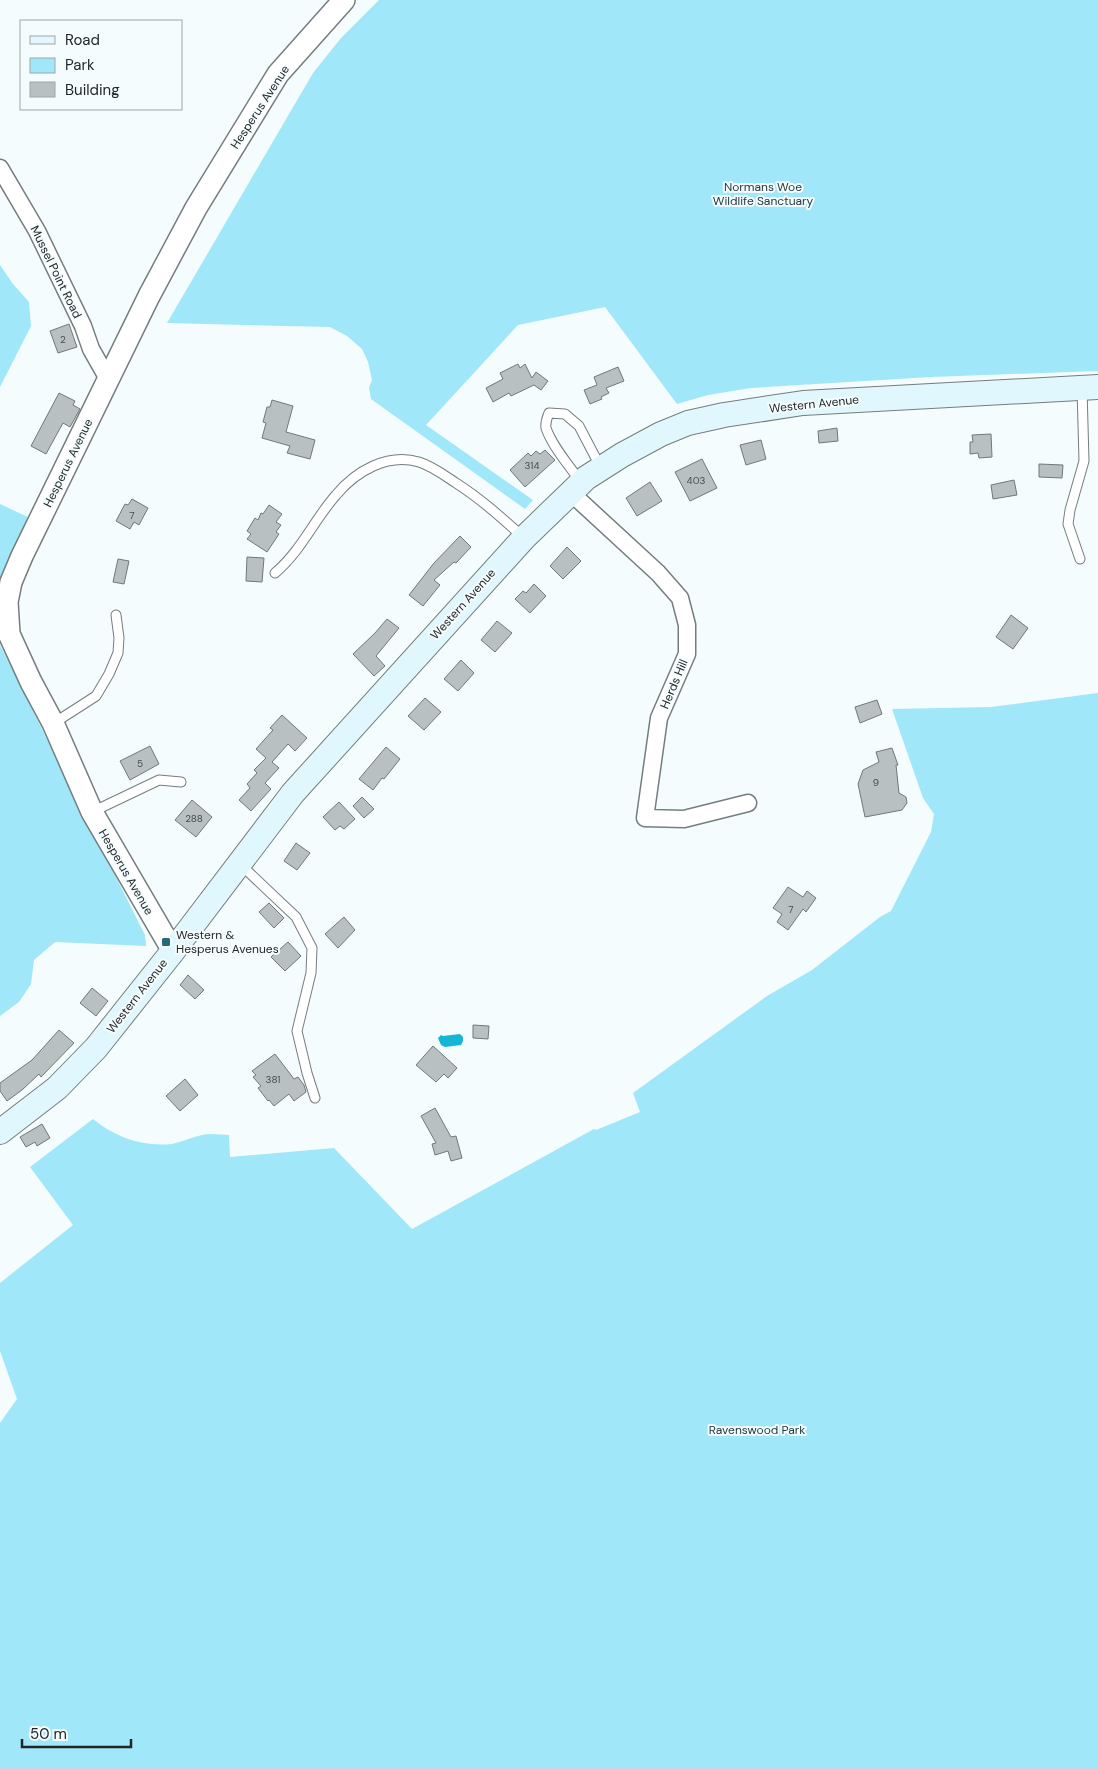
<svg xmlns="http://www.w3.org/2000/svg" width="1098" height="1769" viewBox="0 0 1098 1769" font-family="'DM Sans',sans-serif">
<style>
.green{fill:#a0e7f9}
.water{fill:#15b6d3}
.building{fill:#b9c0c2;stroke:#717879}
.lines{fill:none;stroke-linecap:round;stroke-linejoin:round}
.service-casing{stroke:#757d7e;stroke-width:11}
.minor-casing{stroke:#757d7e;stroke-width:19}
.tertiary-casing{stroke:#757d7e;stroke-width:24}
.secondary-casing{stroke:#757d7e;stroke-width:26}
.service{stroke:#fff;stroke-width:9}
.minor{stroke:#fff;stroke-width:16}
.tertiary{stroke:#fff;stroke-width:21}
.secondary{stroke:#e0f7fd;stroke-width:24}
.poi-dot{fill:#246a79;stroke:#f4fcfe;stroke-width:2}
.labels{text-anchor:middle;dominant-baseline:central;stroke-width:4;stroke-linejoin:round;paint-order:stroke}
.number-label{font-size:10px;fill:#484c4e}
.street-label{font-size:12px;fill:#232627;stroke:#f4fcfe}
.park-label{font-size:12px;fill:#233a40;stroke:#f4fcfe}
.poi-label{font-size:12px;fill:#232627;stroke:#f4fcfe;text-anchor:start}
</style>
<rect width="100%" height="100%" fill="#f4fcfe"/>
<path class="green" d="M 379,0 L 1098,0 L 1098,371 L 931,377 L 751,388 L 708,395 L 677,404 L 605,307 L 518,325 L 426,425 L 533,500 L 525,509 L 371,399 L 369,388 L 372,380 L 368,362 L 362,349 L 347,336 L 330,327 L 167,323 L 313,73 L 341,38 Z
M 0,265 L 13,284 L 29,302 L 31,326 L 0,387 Z
M 0,504 L 30,518 L 0,584 Z
M 0,645 L 145,935 L 146,946 L 55,942 L 34,960 L 31,984 L 19,1002 L 0,1016 Z
M 1098,693 L 1098,1769 L 0,1769 L 0,1423 L 17,1399 L 0,1351 L 0,1283 L 73,1225 L 30,1167 L 93,1119 C 115,1137 142,1147 172,1144 C 182,1142 192,1137 202,1135 C 210,1133 220,1135 229,1135 L 230,1157 L 334,1148 L 412,1229 L 594,1129 L 596,1130 L 640,1112 L 633,1093 L 767,996 L 812,970 L 880,917 L 891,911 L 931,832 L 934,814 L 923,798 L 892,709 L 991,707 Z"/>
<path class="water" d="M 460,1034 L 463,1037 L 463,1041 L 461,1045 L 445,1047 L 441,1045 L 438,1038 L 441,1035 L 443,1036 Z"/>
<path class="building" d="M 69,324 L 77,347 L 58,353 L 50,331 Z
M 518,364 L 520,368 L 525,364 L 532,378 L 536,372 L 548,381 L 541,390 L 534,385 L 511,396 L 509,393 L 493,402 L 486,388 L 503,379 L 500,373 Z
M 618,367 L 624,381 L 606,388 L 609,393 L 601,397 L 602,399 L 590,404 L 584,390 L 597,385 L 594,377 Z
M 59,393 L 75,401 L 73,405 L 80,409 L 70,427 L 63,423 L 46,454 L 31,446 Z
M 272,400 L 293,406 L 286,432 L 315,440 L 310,459 L 287,453 L 290,446 L 262,438 L 266,423 L 263,422 L 267,407 L 270,407 Z
M 837,428 L 838,441 L 819,443 L 818,431 Z
M 991,434 L 992,457 L 979,458 L 978,453 L 970,454 L 970,442 L 973,442 L 972,435 Z
M 761,440 L 766,459 L 746,465 L 740,445 Z
M 545,450 L 555,460 L 525,487 L 510,470 L 528,453 L 531,456 L 536,451 L 540,454 Z
M 702,459 L 717,488 L 690,501 L 675,472 Z
M 1039,464 L 1063,465 L 1062,478 L 1039,477 Z
M 1014,480 L 1017,495 L 993,499 L 991,485 Z
M 650,482 L 662,501 L 637,516 L 626,498 Z
M 132,499 L 148,508 L 139,525 L 134,522 L 130,529 L 116,521 L 125,504 L 128,505 Z
M 269,505 L 282,514 L 276,522 L 281,525 L 276,532 L 279,534 L 267,552 L 247,539 L 251,534 L 247,531 L 255,518 L 258,520 L 261,513 L 263,514 Z
M 460,536 L 471,547 L 456,563 L 454,562 L 434,580 L 440,585 L 423,606 L 409,595 L 434,563 Z
M 567,547 L 581,561 L 563,579 L 550,566 Z
M 247,557 L 264,558 L 262,582 L 246,581 Z
M 118,559 L 129,561 L 124,584 L 113,582 Z
M 534,584 L 546,596 L 530,613 L 515,599 L 523,591 L 526,593 Z
M 1011,615 L 1028,628 L 1013,649 L 996,637 Z
M 387,619 L 399,628 L 376,656 L 385,666 L 374,676 L 353,654 L 375,633 Z
M 497,621 L 512,633 L 495,652 L 481,640 Z
M 461,660 L 474,673 L 458,691 L 444,679 Z
M 425,698 L 441,712 L 424,730 L 408,716 Z
M 877,700 L 882,714 L 860,723 L 855,707 Z
M 282,715 L 307,738 L 295,751 L 288,744 L 272,762 L 279,768 L 265,783 L 271,789 L 251,811 L 239,800 L 250,788 L 247,784 L 257,773 L 254,770 L 266,758 L 256,749 L 273,730 L 270,728 Z
M 150,746 L 159,764 L 130,780 L 120,761 Z
M 386,747 L 400,759 L 384,779 L 382,778 L 373,790 L 359,779 Z
M 892,748 L 898,765 L 896,765 L 899,793 L 906,797 L 907,803 L 902,810 L 865,817 L 858,784 L 863,770 L 879,762 L 876,752 Z
M 362,797 L 374,809 L 364,818 L 353,806 Z
M 192,800 L 212,817 L 196,837 L 175,820 Z
M 339,802 L 355,819 L 344,829 L 340,826 L 335,830 L 323,817 Z
M 296,843 L 310,853 L 297,870 L 284,861 Z
M 788,887 L 803,897 L 807,891 L 816,898 L 806,912 L 803,909 L 788,930 L 777,922 L 782,914 L 773,908 Z
M 269,903 L 284,918 L 274,928 L 259,912 Z
M 344,917 L 355,930 L 338,948 L 325,934 Z
M 288,942 L 301,956 L 285,971 L 271,957 Z
M 188,975 L 204,990 L 195,999 L 180,985 Z
M 92,988 L 108,1001 L 96,1016 L 80,1003 Z
M 473,1025 L 489,1026 L 488,1039 L 473,1038 Z
M 59,1030 L 74,1043 L 41,1077 L 39,1074 L 22,1090 L 7,1101 L 0,1091 L 0,1083 L 32,1060 Z
M 433,1046 L 457,1068 L 448,1078 L 444,1074 L 436,1082 L 416,1065 Z
M 275,1054 L 294,1079 L 298,1077 L 304,1085 L 306,1092 L 294,1101 L 289,1094 L 274,1106 L 269,1100 L 268,1101 L 258,1088 L 261,1086 L 253,1077 L 256,1075 L 252,1071 Z
M 185,1079 L 198,1095 L 180,1111 L 166,1096 Z
M 435,1108 L 451,1137 L 456,1136 L 462,1158 L 451,1161 L 448,1151 L 435,1155 L 432,1144 L 436,1143 L 421,1116 Z
M 42,1124 L 50,1138 L 37,1146 L 35,1142 L 26,1147 L 20,1137 Z"/>
<g class="lines">
<g class="service-casing">
<path id="service" d="M 581,482 C 570,467 552,446 546,428 C 545,422 547,418 549,413 L 565,414 L 579,426 L 601,468
M 1080,559 L 1068,524 L 1070,510 L 1084,461 L 1082,389
M 275,573 C 301,551 314,520 336,495 C 356,471 387,453 419,462 C 432,466 444,475 456,483 C 481,499 502,518 524,538
M 54,723 L 96,696 L 109,674 L 118,653 L 119,638 L 116,615
M 92,812 L 159,780 L 181,782
M 241,865 L 296,917 L 312,948 L 311,973 L 297,1031 L 307,1073 L 315,1098"/>
</g>
<g class="minor-casing">
<path id="minor" d="M 0,168 L 37,231 L 83,326 L 91,349 L 108,379
M 570,492 L 658,573 L 680,598 L 687,625 L 687,654 L 659,718 L 645,818 L 684,819 L 748,803"/>
</g>
<g class="tertiary-casing">
<path id="tertiary" d="M 173,951 L 92,812 L 53,723 L 31,682 L 9,634 L 7,602 L 11,582 L 22,556 L 149,296 L 196,208 L 278,74 L 344,0"/>
</g>
<g class="secondary-casing">
<path id="secondary" d="M 0,1132 L 57,1088 L 96,1048 L 173,951 L 293,793 L 524,538 L 586,478 L 622,455 L 661,434 L 688,423 L 724,415 L 803,403 L 1098,387"/>
</g>
<use href="#service" class="service"/>
<use href="#minor" class="minor"/>
<use href="#tertiary" class="tertiary"/>
<use href="#secondary" class="secondary"/>
</g>
<rect class="poi-dot" x="161" y="937" width="10" height="10" rx="2.5"/>
<g class="labels">
<g class="number-label">
<text x="63" y="339">2</text>
<text x="532" y="465">314</text>
<text x="696" y="480">403</text>
<text x="132" y="515">7</text>
<text x="140" y="763">5</text>
<text x="876" y="782">9</text>
<text x="194" y="818">288</text>
<text x="791" y="909">7</text>
<text x="273" y="1079">381</text>
</g>
<g class="street-label">
<text transform="translate(260 107) rotate(-57)">Hesperus Avenue</text>
<text transform="translate(56 272) rotate(64)">Mussel Point Road</text>
<text transform="translate(814 404) rotate(-6)">Western Avenue</text>
<text transform="translate(68 463) rotate(-64)">Hesperus Avenue</text>
<text transform="translate(463 604) rotate(-48)">Western Avenue</text>
<text transform="translate(674 684) rotate(-67)">Herds Hill</text>
<text transform="translate(126 872) rotate(60)">Hesperus Avenue</text>
<text transform="translate(137 996) rotate(-52)">Western Avenue</text>
</g>
<g class="park-label">
<text x="763" y="187">Normans Woe<tspan x="763" dy="14">Wildlife Sanctuary</tspan></text>
<text x="757" y="1430">Ravenswood Park</text>
</g>
<g class="poi-label">
<text x="176" y="935">Western &amp;<tspan x="176" dy="14">Hesperus Avenues</tspan></text>
</g>
</g>
<rect x="20" y="20" width="162" height="90" fill="#f4fcfe" stroke="#a0a6a8"/>
<rect x="30" y="36" width="25" height="8" fill="#e0f7fd" stroke="#a0a6a8"/>
<text x="65" y="45" font-size="15" fill="#232627">Road</text>
<rect x="30" y="58" width="25" height="15" fill="#a0e7f9" stroke="#a0a6a8"/>
<text x="65" y="70" font-size="15" fill="#232627">Park</text>
<rect x="30" y="82" width="25" height="15" fill="#b9c0c2" stroke="#a0a6a8"/>
<text x="65" y="95" font-size="15" fill="#232627">Building</text>
<path d="M22 1739v8h109v-8" fill="none" stroke="#232627" stroke-width="2.5"/>
<text x="30" y="1739" font-size="15" fill="#232627" stroke="#f4fcfe" stroke-width="4" paint-order="stroke">50 m</text>
</svg>
